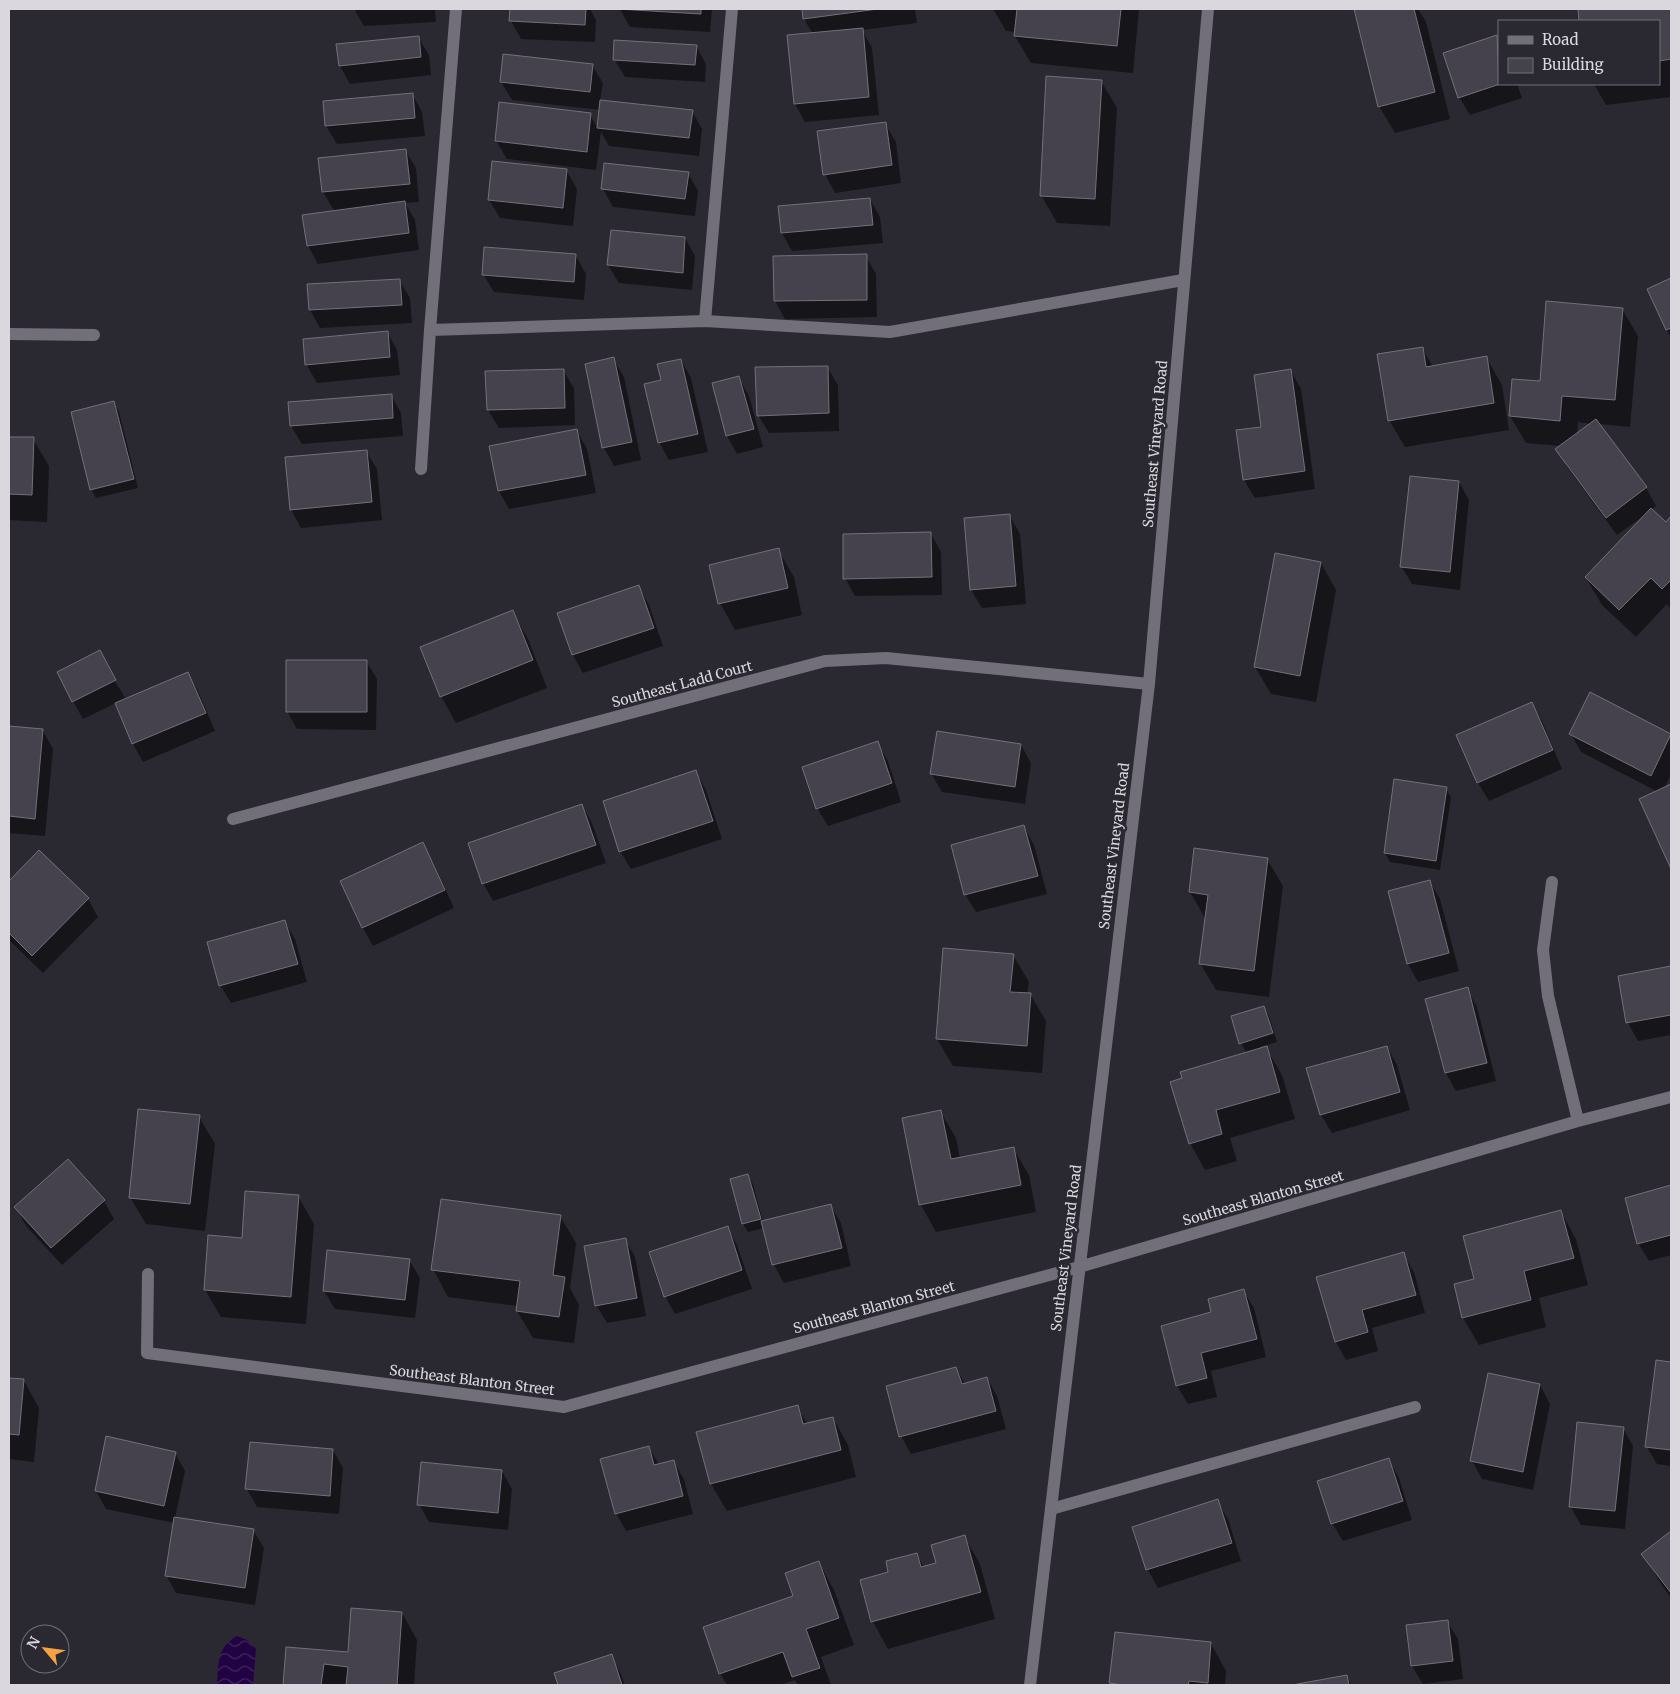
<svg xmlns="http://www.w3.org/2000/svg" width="1680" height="1694" viewBox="0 0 1680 1694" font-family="Merriweather,serif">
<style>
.water{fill:url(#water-waves)}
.shadow{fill:#0007;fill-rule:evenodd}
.building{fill:#45424d;stroke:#73707b}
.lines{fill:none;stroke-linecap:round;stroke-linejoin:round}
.lane{stroke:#726f7a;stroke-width:12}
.street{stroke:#726f7a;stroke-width:12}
.labels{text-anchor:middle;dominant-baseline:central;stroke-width:5;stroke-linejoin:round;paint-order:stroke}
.street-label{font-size:14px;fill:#dad8de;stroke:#2a2831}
</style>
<defs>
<pattern id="water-waves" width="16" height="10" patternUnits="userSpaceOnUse" patternTransform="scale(1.25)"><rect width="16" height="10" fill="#210343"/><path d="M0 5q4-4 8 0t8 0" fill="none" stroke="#41275e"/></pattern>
</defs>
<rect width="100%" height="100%" fill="#2a2831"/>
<path class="water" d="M 237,1636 L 247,1640 L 256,1649 L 253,1685 L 217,1685 C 219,1664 216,1648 237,1636 Z"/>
<path class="shadow" d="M 354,9 L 435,9 L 436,22 L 364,26 Z
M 511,9 L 590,9 L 596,20 L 595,42 L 521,39 L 511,21 Z
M 620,9 L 712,9 L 710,32 L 630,27 Z
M 803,9 L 915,9 L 917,23 L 862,30 L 872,48 L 879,115 L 805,122 L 795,104 L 813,34 L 804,19 Z
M 993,9 L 1139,9 L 1133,73 L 1031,63 L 1015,36 L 1016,32 L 1006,31 Z
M 1355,9 L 1418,9 L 1426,22 L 1450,119 L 1395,133 L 1379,106 Z
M 1579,9 L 1671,9 L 1671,97 L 1606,105 L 1594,84 L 1659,84 L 1659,21 L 1580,21 Z
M 1497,36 L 1499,39 L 1499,84 L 1517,84 L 1522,98 L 1470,115 L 1459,97 Z
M 418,37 L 429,55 L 431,75 L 350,84 L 340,66 Z
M 696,46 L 706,64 L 705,82 L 625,77 L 614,59 Z
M 504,55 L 592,65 L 603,83 L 600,101 L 692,111 L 702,129 L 699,156 L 609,146 L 601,132 L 596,170 L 507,159 L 496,141 L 590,115 L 598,129 L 601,110 L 512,100 L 501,82 Z
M 1101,81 L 1117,108 L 1110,226 L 1057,223 L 1041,195 Z
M 412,94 L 422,112 L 425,136 L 337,144 L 326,126 Z
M 885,124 L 896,142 L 901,183 L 835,193 L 825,174 Z
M 405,150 L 416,168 L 419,202 L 405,203 L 415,220 L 419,250 L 318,264 L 308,246 L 335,212 L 323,192 L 320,159 Z
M 566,170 L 577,189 L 573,226 L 500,218 L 489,200 Z
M 688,173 L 698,191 L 695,216 L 613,207 L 603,189 Z
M 870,199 L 880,217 L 883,243 L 792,251 L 782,233 L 779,208 Z
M 685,238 L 695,256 L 692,290 L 619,283 L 608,265 Z
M 576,256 L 586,274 L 584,300 L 494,292 L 483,274 Z
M 866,256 L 876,274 L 877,317 L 785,319 L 775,301 Z
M 1671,279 L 1671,338 L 1648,289 Z
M 399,280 L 410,298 L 412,323 L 320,328 L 310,310 Z
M 1622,309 L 1638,336 L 1630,427 L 1598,424 L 1646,488 L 1656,506 L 1651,510 L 1666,524 L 1671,518 L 1671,609 L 1667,604 L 1636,637 L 1602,605 L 1586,578 L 1645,515 L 1617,535 L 1567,467 L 1557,449 L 1561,446 L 1526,443 L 1510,416 L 1513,380 L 1541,383 ZM 1578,422 L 1591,424 L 1577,435 Z
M 387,332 L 397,350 L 400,375 L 317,383 L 306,364 Z
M 1422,348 L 1433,367 L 1486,357 L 1502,385 L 1509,430 L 1405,447 L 1389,420 Z
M 613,359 L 624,377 L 641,460 L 614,466 L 604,448 L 586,365 Z
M 681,360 L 691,378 L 708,452 L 669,460 L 659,442 L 662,381 Z
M 827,367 L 838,385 L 839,431 L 769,433 L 758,415 Z
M 563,370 L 574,388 L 575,425 L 499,428 L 488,410 Z
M 1291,371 L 1301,389 L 1315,489 L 1255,498 L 1244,480 L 1262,428 Z
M 739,378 L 749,396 L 763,447 L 737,454 L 727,436 Z
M 391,395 L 401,413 L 403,436 L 302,444 L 291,426 L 289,403 Z
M 114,403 L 119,412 L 138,488 L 96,498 L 91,489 Z
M 577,431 L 587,449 L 596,493 L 509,509 L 499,491 L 491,447 Z
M 9,434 L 10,438 L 33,439 L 49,466 L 47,522 L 9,520 Z
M 366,451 L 377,469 L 382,520 L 301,528 L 291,510 Z
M 1459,482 L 1469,500 L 1460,590 L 1412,584 L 1401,566 Z
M 1010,516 L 1020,534 L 1026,604 L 982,608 L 971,590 L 965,519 Z
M 931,534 L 941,552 L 942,595 L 855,596 L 845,578 Z
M 778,550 L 794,577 L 802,615 L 735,630 L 720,603 Z
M 1321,563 L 1336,590 L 1316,702 L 1271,694 L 1255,667 Z
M 639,587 L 649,605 L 663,646 L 583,673 L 573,655 L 558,614 Z
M 512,612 L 528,639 L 547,688 L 456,723 L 441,696 Z
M 366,661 L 377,679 L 376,730 L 297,729 L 287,711 Z
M 188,673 L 198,691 L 215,731 L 143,762 L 133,744 L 116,703 L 83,719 L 73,701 L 111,675 L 126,699 Z
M 1591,694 L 1671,735 L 1671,774 L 1664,789 L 1671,786 L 1671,866 L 1641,799 L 1658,792 L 1581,752 L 1571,734 Z
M 1532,703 L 1542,721 L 1562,769 L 1489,801 L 1478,783 L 1458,735 Z
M 9,727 L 43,731 L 53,749 L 45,836 L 9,833 Z
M 877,743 L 888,761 L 901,802 L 828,826 L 817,808 Z
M 1021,745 L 1031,763 L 1025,804 L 942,792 L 931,773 Z
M 696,772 L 706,790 L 722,839 L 631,869 L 620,851 Z
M 1395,781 L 1446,789 L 1451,797 L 1440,870 L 1390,862 L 1385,853 Z
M 582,805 L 592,823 L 606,863 L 493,901 L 483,883 Z
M 1024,827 L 1034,845 L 1047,894 L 976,912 L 965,894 Z
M 423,844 L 433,862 L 454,908 L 373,946 L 363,928 L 342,882 Z
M 1195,850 L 1267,859 L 1283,886 L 1269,997 L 1216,990 L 1200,963 L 1206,920 L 1190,892 Z
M 39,852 L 88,899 L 98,917 L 43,973 L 9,940 L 9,883 Z
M 1429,881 L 1440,899 L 1459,971 L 1418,982 L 1408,964 L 1389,892 Z
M 284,921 L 295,939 L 307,982 L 231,1003 L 220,985 Z
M 1013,955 L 1029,982 L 1027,994 L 1030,994 L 1046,1021 L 1042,1073 L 953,1066 L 937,1039 Z
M 1671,967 L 1671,1035 L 1638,1041 L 1628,1023 L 1619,977 Z
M 1467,989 L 1477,1007 L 1496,1081 L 1456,1091 L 1446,1073 L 1427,1000 Z
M 1264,1007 L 1269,1016 L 1277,1042 L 1260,1047 L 1260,1050 L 1266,1048 L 1282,1075 L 1295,1119 L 1230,1138 L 1237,1161 L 1205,1170 L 1190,1143 L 1247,1054 L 1241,1043 Z
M 1387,1047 L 1397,1065 L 1410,1110 L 1332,1133 L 1321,1115 Z
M 940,1111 L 956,1138 L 960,1159 L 1013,1148 L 1029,1175 L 1036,1212 L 936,1232 L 921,1205 L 904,1119 Z
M 199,1117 L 215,1144 L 205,1231 L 146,1224 L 130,1197 Z
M 748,1176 L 753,1184 L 763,1222 L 830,1205 L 841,1223 L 851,1266 L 784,1283 L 774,1265 L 764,1228 L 748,1232 L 743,1224 Z
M 1671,1187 L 1671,1255 L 1649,1261 L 1638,1243 L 1626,1199 Z
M 298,1196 L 314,1224 L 306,1324 L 221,1317 L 205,1290 L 243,1239 Z
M 104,1201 L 114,1219 L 62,1265 L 26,1226 L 16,1207 Z
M 1561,1212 L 1576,1239 L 1588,1285 L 1539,1298 L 1546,1327 L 1479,1345 L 1463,1318 L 1476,1280 Z
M 560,1216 L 576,1243 L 570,1288 L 579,1305 L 574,1343 L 533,1338 L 517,1311 L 518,1306 L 448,1297 L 433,1269 Z
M 727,1227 L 737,1245 L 752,1289 L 675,1314 L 665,1296 Z
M 625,1239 L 635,1257 L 646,1316 L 607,1323 L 596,1305 Z
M 1403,1254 L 1414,1272 L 1425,1313 L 1372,1328 L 1378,1351 L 1346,1360 L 1336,1342 Z
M 409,1260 L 420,1278 L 415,1318 L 335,1309 L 324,1291 Z
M 1243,1290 L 1254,1308 L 1266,1357 L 1211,1371 L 1217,1397 L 1188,1404 L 1177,1386 L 1162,1327 L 1213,1313 Z
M 1657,1361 L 1671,1363 L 1671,1466 L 1657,1464 L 1646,1446 Z
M 956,1368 L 965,1384 L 987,1378 L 997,1396 L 1006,1429 L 911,1454 L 901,1436 Z
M 9,1379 L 24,1381 L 39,1408 L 34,1462 L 9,1459 Z
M 1540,1385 L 1550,1404 L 1533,1490 L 1482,1479 L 1472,1461 Z
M 797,1407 L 808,1425 L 833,1418 L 848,1445 L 856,1477 L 727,1511 L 711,1484 Z
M 1623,1428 L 1633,1446 L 1625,1529 L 1581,1525 L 1570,1506 Z
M 649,1447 L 659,1465 L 673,1461 L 684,1479 L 693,1514 L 626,1531 L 616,1513 Z
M 333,1450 L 343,1468 L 339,1514 L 257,1507 L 247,1489 Z
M 175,1453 L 185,1471 L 175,1518 L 253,1530 L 264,1548 L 255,1605 L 176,1593 L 166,1575 L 174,1523 L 106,1509 L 96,1491 Z
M 1389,1460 L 1399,1478 L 1412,1520 L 1343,1541 L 1332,1523 Z
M 502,1471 L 512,1489 L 508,1530 L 429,1522 L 419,1504 Z
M 1217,1501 L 1228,1519 L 1241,1561 L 1158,1588 L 1148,1570 L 1134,1528 Z
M 1671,1533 L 1671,1598 L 1659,1581 L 1643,1554 Z
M 964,1536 L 980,1564 L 995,1619 L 888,1649 L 873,1622 L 861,1581 L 890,1573 L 916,1554 L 924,1567 L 937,1564 Z
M 819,1563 L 834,1590 L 854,1645 L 821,1657 L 831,1685 L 798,1685 L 795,1680 L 780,1685 L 727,1685 L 720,1673 L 794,1597 Z
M 402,1613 L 417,1640 L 414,1685 L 284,1685 L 288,1649 L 349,1654 Z
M 1447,1621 L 1458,1639 L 1463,1679 L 1423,1684 L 1412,1666 L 1407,1626 Z
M 1211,1644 L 1226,1671 L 1225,1685 L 1112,1685 L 1110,1682 Z
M 611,1656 L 621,1674 L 625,1685 L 559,1685 L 556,1674 Z
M 1346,1676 L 1352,1685 L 1299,1685 Z"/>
<path class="building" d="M 510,9 L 586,9 L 585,25 L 509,21 Z
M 618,9 L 701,9 L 701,14 Z
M 802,9 L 878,9 L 803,19 Z
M 1017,9 L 1121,9 L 1117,46 L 1014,36 Z
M 1354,9 L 1414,9 L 1435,92 L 1378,107 Z
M 1578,9 L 1671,9 L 1671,59 L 1659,61 L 1659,21 L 1579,21 Z
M 863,28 L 869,97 L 794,104 L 787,35 Z
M 1497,35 L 1499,84 L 1500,84 L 1458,98 L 1443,53 Z
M 419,36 L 421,57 L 339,66 L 336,44 Z
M 614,40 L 697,45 L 695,65 L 613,60 Z
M 503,54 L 593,64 L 590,92 L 500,82 Z
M 1046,76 L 1102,80 L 1095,199 L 1040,196 Z
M 413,93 L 415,118 L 325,126 L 323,101 Z
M 600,100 L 693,110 L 689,138 L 597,128 Z
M 499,102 L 591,113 L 587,152 L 495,141 Z
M 886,122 L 892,165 L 823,175 L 817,131 Z
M 406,149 L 410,184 L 322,192 L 318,158 Z
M 492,161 L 567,169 L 563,208 L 488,200 Z
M 604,163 L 689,172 L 685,199 L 601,189 Z
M 870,198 L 873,225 L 781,233 L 778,206 Z
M 405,201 L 409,233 L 307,246 L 302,215 Z
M 611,230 L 685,237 L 683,273 L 607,265 Z
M 484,247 L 576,254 L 574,282 L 482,275 Z
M 867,254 L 867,300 L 774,301 L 773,256 Z
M 1671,278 L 1671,328 L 1666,330 L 1647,289 Z
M 400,279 L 402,305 L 309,310 L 307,284 Z
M 1546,301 L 1623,308 L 1615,400 L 1562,396 L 1560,421 L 1509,416 L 1512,379 L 1540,381 Z
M 388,331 L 390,357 L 305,365 L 303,339 Z
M 1423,347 L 1426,367 L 1487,356 L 1494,403 L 1388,421 L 1377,354 Z
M 614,357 L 632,442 L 602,448 L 585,364 Z
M 681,359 L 698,434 L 658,443 L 644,384 L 661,380 L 657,364 Z
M 828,366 L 829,413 L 757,416 L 755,367 Z
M 564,369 L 565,408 L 487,410 L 485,371 Z
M 1291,369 L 1305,471 L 1243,480 L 1236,430 L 1261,427 L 1254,375 Z
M 739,376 L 754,429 L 726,436 L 712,383 Z
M 392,394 L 393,418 L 290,426 L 288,402 Z
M 114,401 L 134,479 L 90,490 L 71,412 Z
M 1596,419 L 1647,487 L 1606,518 L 1555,449 Z
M 577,429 L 586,475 L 498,491 L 489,446 Z
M 9,437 L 34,437 L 32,495 L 9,494 Z
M 367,450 L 372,502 L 290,510 L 285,457 Z
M 1410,476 L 1459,481 L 1450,572 L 1400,567 Z
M 1651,508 L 1666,522 L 1671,516 L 1671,580 L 1662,589 L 1651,578 L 1619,610 L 1585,577 Z
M 1010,514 L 1016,586 L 970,590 L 964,518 Z
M 931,532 L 932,577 L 843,579 L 843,534 Z
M 779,548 L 788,588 L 718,604 L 709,565 Z
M 1275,553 L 1321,562 L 1300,676 L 1254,667 Z
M 639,585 L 654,628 L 572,655 L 557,613 Z
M 513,610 L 533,660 L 440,697 L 420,647 Z
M 100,650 L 116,680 L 72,702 L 57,672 Z
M 286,660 L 367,660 L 367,712 L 286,712 Z
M 188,672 L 206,713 L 132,744 L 115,703 Z
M 1590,692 L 1671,734 L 1651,776 L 1569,734 Z
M 1532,702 L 1553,750 L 1477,783 L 1456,735 Z
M 9,726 L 43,729 L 35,819 L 9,816 Z
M 937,731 L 1021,744 L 1015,787 L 930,774 Z
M 878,741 L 892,783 L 816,809 L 802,767 Z
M 696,770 L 713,821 L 619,852 L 603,801 Z
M 1394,779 L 1447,787 L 1436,861 L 1384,853 Z
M 1671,784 L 1671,869 L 1639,799 Z
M 582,804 L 596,845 L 482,884 L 468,843 Z
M 1024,825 L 1038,876 L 964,895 L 951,845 Z
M 423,842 L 445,890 L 362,928 L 340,881 Z
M 1194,848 L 1268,858 L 1254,971 L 1199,964 L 1208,895 L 1189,892 Z
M 39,850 L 89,898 L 32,956 L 9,933 L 9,881 Z
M 1430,880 L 1449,953 L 1407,964 L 1388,891 Z
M 285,920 L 298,964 L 219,986 L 207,942 Z
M 943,948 L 1014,954 L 1010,992 L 1031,993 L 1027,1046 L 936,1039 Z
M 1671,966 L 1671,1015 L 1626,1023 L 1618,976 Z
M 1468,987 L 1487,1063 L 1445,1073 L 1425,999 Z
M 1264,1006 L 1273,1033 L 1239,1044 L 1231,1016 Z
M 1267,1046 L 1280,1092 L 1216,1110 L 1222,1134 L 1189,1144 L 1170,1082 L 1182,1078 L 1180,1072 Z
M 1387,1046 L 1400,1092 L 1320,1115 L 1306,1068 Z
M 138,1109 L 200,1115 L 190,1204 L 129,1198 Z
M 941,1110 L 951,1159 L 1014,1147 L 1021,1185 L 919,1205 L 902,1118 Z
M 68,1159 L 105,1200 L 51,1248 L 14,1207 Z
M 748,1174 L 761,1219 L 742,1224 L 730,1179 Z
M 1671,1185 L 1671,1235 L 1637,1244 L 1625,1198 Z
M 245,1191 L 299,1195 L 291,1297 L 204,1290 L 208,1235 L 242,1238 Z
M 441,1199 L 561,1215 L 553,1275 L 565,1277 L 559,1317 L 516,1311 L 520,1281 L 431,1270 Z
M 831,1204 L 842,1248 L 772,1265 L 761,1221 Z
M 1561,1210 L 1574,1258 L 1524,1271 L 1531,1300 L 1462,1318 L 1454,1284 L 1474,1279 L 1463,1236 Z
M 728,1226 L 742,1270 L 664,1297 L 649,1252 Z
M 626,1238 L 637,1298 L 595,1306 L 584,1246 Z
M 327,1250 L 410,1259 L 405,1300 L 323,1291 Z
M 1404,1252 L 1416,1295 L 1362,1310 L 1368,1332 L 1335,1342 L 1316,1277 Z
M 1244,1289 L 1257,1339 L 1201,1353 L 1207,1378 L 1176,1386 L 1161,1326 L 1211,1312 L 1208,1299 Z
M 1656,1360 L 1671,1362 L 1671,1450 L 1645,1447 Z
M 956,1367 L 962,1384 L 987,1377 L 996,1411 L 899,1437 L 886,1386 Z
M 1488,1373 L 1540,1384 L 1523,1472 L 1470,1461 Z
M 9,1378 L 24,1379 L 19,1435 L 9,1434 Z
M 798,1405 L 803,1424 L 833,1417 L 841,1450 L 710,1484 L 696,1432 Z
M 1577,1422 L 1624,1427 L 1615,1511 L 1569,1507 Z
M 106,1436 L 176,1452 L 164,1506 L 95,1491 Z
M 250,1442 L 333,1449 L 330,1496 L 245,1489 Z
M 649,1446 L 654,1465 L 674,1460 L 683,1496 L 615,1514 L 600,1459 Z
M 1389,1458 L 1403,1501 L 1331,1524 L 1317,1481 Z
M 421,1462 L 502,1470 L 498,1513 L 417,1505 Z
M 1218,1499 L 1232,1543 L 1146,1570 L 1132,1527 Z
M 174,1517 L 254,1529 L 245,1588 L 165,1576 Z
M 1671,1531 L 1671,1593 L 1641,1554 Z
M 965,1535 L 981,1592 L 871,1622 L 860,1580 L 888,1572 L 886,1561 L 917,1553 L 921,1567 L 936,1563 L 931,1545 Z
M 819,1561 L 839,1618 L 806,1629 L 820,1668 L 792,1677 L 783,1652 L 719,1674 L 703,1627 L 793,1596 L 785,1573 Z
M 351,1608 L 402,1612 L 397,1685 L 346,1685 L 348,1667 L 324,1664 L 321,1685 L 283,1685 L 286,1647 L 348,1652 Z
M 1448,1620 L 1453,1661 L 1411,1666 L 1406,1625 Z
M 1115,1632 L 1211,1642 L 1208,1683 L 1189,1681 L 1188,1685 L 1122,1685 L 1109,1683 Z
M 612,1654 L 622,1685 L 558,1685 L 554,1673 Z
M 1347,1675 L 1349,1685 L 1292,1685 Z"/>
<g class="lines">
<path class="lane" d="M 705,321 L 732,9
M 430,330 L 705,321 L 890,332 L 1183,280
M 9,334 L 94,335
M 421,469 L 430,330 L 456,9
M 1051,1509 L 1415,1407"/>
<path class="street" d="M 233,819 L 825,661 L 886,658 L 1149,684
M 1552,882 L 1543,950 L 1548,996 L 1578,1121
M 148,1274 L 147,1353 L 564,1407 L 1079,1267 L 1578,1121 L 1671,1097
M 1030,1685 L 1149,684 L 1208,9"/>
</g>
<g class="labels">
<g class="street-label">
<text transform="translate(1155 444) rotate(-85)">Southeast Vineyard Road</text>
<text transform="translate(682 684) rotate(-15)">Southeast Ladd Court</text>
<text transform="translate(1114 846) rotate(-83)">Southeast Vineyard Road</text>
<text transform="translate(1263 1198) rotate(-16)">Southeast Blanton Street</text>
<text transform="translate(1066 1248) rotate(-83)">Southeast Vineyard Road</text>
<text transform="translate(874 1307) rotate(-15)">Southeast Blanton Street</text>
<text transform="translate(472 1380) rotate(7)">Southeast Blanton Street</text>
</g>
</g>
<rect width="1680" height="1694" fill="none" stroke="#dad8de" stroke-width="20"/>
<rect x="1498" y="20" width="162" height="65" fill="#2a2831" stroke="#706e76"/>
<rect x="1508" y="36" width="25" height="8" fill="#726f7a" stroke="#706e76"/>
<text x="1542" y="45" font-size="15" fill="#dad8de">Road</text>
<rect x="1508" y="58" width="25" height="15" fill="#45424d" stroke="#706e76"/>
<text x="1542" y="70" font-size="15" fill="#dad8de">Building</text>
<g transform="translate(45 1649) rotate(299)"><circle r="24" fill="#2a2831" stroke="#706e76"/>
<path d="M0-4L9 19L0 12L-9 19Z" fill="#f3a442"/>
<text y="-8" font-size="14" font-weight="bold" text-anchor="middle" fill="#dad8de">N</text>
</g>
</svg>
